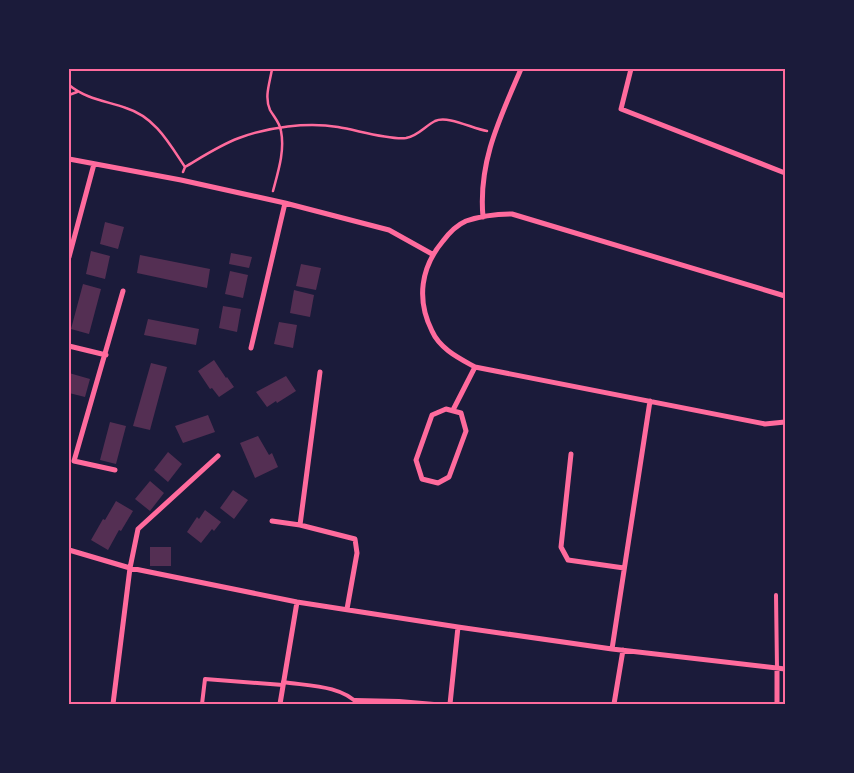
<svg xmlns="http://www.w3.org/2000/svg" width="854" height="773" viewBox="0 0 854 773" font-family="'Varela Round',sans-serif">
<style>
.building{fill:#542f53}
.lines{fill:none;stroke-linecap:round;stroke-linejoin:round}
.path{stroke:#ff6b9d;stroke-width:2.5}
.service{stroke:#ff6b9d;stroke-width:4}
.minor{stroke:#ff6b9d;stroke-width:5}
.neatline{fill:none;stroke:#ff6b9d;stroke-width:2}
</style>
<rect width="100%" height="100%" fill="#1b1b3a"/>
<path class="building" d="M 105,222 L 124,227 L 118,249 L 100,244 Z
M 91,251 L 110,256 L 105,279 L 86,274 Z
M 231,253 L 252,257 L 249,268 L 229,264 Z
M 140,255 L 210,269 L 207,288 L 137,273 Z
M 301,264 L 321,268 L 316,290 L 296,286 Z
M 230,271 L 248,275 L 243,298 L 225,294 Z
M 83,284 L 101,289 L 89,334 L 71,329 Z
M 294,290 L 314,295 L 310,317 L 290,313 Z
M 223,306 L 241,309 L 237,332 L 219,328 Z
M 148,319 L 199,329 L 196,345 L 144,335 Z
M 279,322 L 297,325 L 293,348 L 274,344 Z
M 214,360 L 226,378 L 227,377 L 234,387 L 219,397 L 212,388 L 210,389 L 198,371 Z
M 151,363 L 167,367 L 150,430 L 133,426 Z
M 69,373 L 90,379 L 85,397 L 69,393 Z
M 286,376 L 296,391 L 277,403 L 276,401 L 267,407 L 256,392 Z
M 208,415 L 215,432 L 183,443 L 175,426 Z
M 110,422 L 126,426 L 116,464 L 100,460 Z
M 258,436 L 269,455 L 272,453 L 278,467 L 255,478 L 240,443 Z
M 168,452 L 182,464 L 168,482 L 154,470 Z
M 150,481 L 164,493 L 150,511 L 135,499 Z
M 233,490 L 248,500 L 234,519 L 220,508 Z
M 116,501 L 133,511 L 121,531 L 119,530 L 108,550 L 91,540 L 103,519 L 105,520 Z
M 205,510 L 221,522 L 214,531 L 212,529 L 201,543 L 187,532 L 197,517 L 199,519 Z
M 150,547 L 171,547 L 171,566 L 150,566 Z"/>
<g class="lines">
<path class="path" d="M 272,69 C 270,82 264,97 270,110 C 274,117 280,123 281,131 C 285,151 278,172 273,191
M 69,85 C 86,99 106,101 126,108 C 155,117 169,143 185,167 L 183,172
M 69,95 L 77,92
M 185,167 C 202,157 220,145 239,138 C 268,127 307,122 338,127 C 357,130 388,140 406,138 C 418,136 425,126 435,121 C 448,115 473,129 487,131"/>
<path class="service" d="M 776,595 L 777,668
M 283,682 C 308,686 341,685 358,704
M 355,700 L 399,701 L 434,704
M 202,704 L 205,679 L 283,685"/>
<path class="minor" d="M 631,69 L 621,109 L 785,173
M 69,159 L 181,180 L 285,203 L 389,230 L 432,254
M 483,217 C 478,162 500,118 521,69
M 69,257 L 94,164
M 785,296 L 512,214 C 497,214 481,216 466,221 C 457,225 449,233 443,241 C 421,267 416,299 432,331 C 440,349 459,358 475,367 L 765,424 L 785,422
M 69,346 L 106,355
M 251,348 L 285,203
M 446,409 L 461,413 L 466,431 L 449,477 L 438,483 L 422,479 L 416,460 L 432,415 Z
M 453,410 L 475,367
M 571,454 L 561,547 L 568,560 L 624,568
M 115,470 L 74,461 L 123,291
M 272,521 L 300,525 L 355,539 L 357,553 L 347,609
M 300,525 L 320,372
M 69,550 L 130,568 L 297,602 L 458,627 L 612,649 L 785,669
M 612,649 L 650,401
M 777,668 L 777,704
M 113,704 L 130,568 L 138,529 L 218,456
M 280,704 L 297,602
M 450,704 L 458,627
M 614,704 L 623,650"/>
</g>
<rect width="854" height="773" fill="none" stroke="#1b1b3a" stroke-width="140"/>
<rect x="70" y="70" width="714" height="633" class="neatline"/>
</svg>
